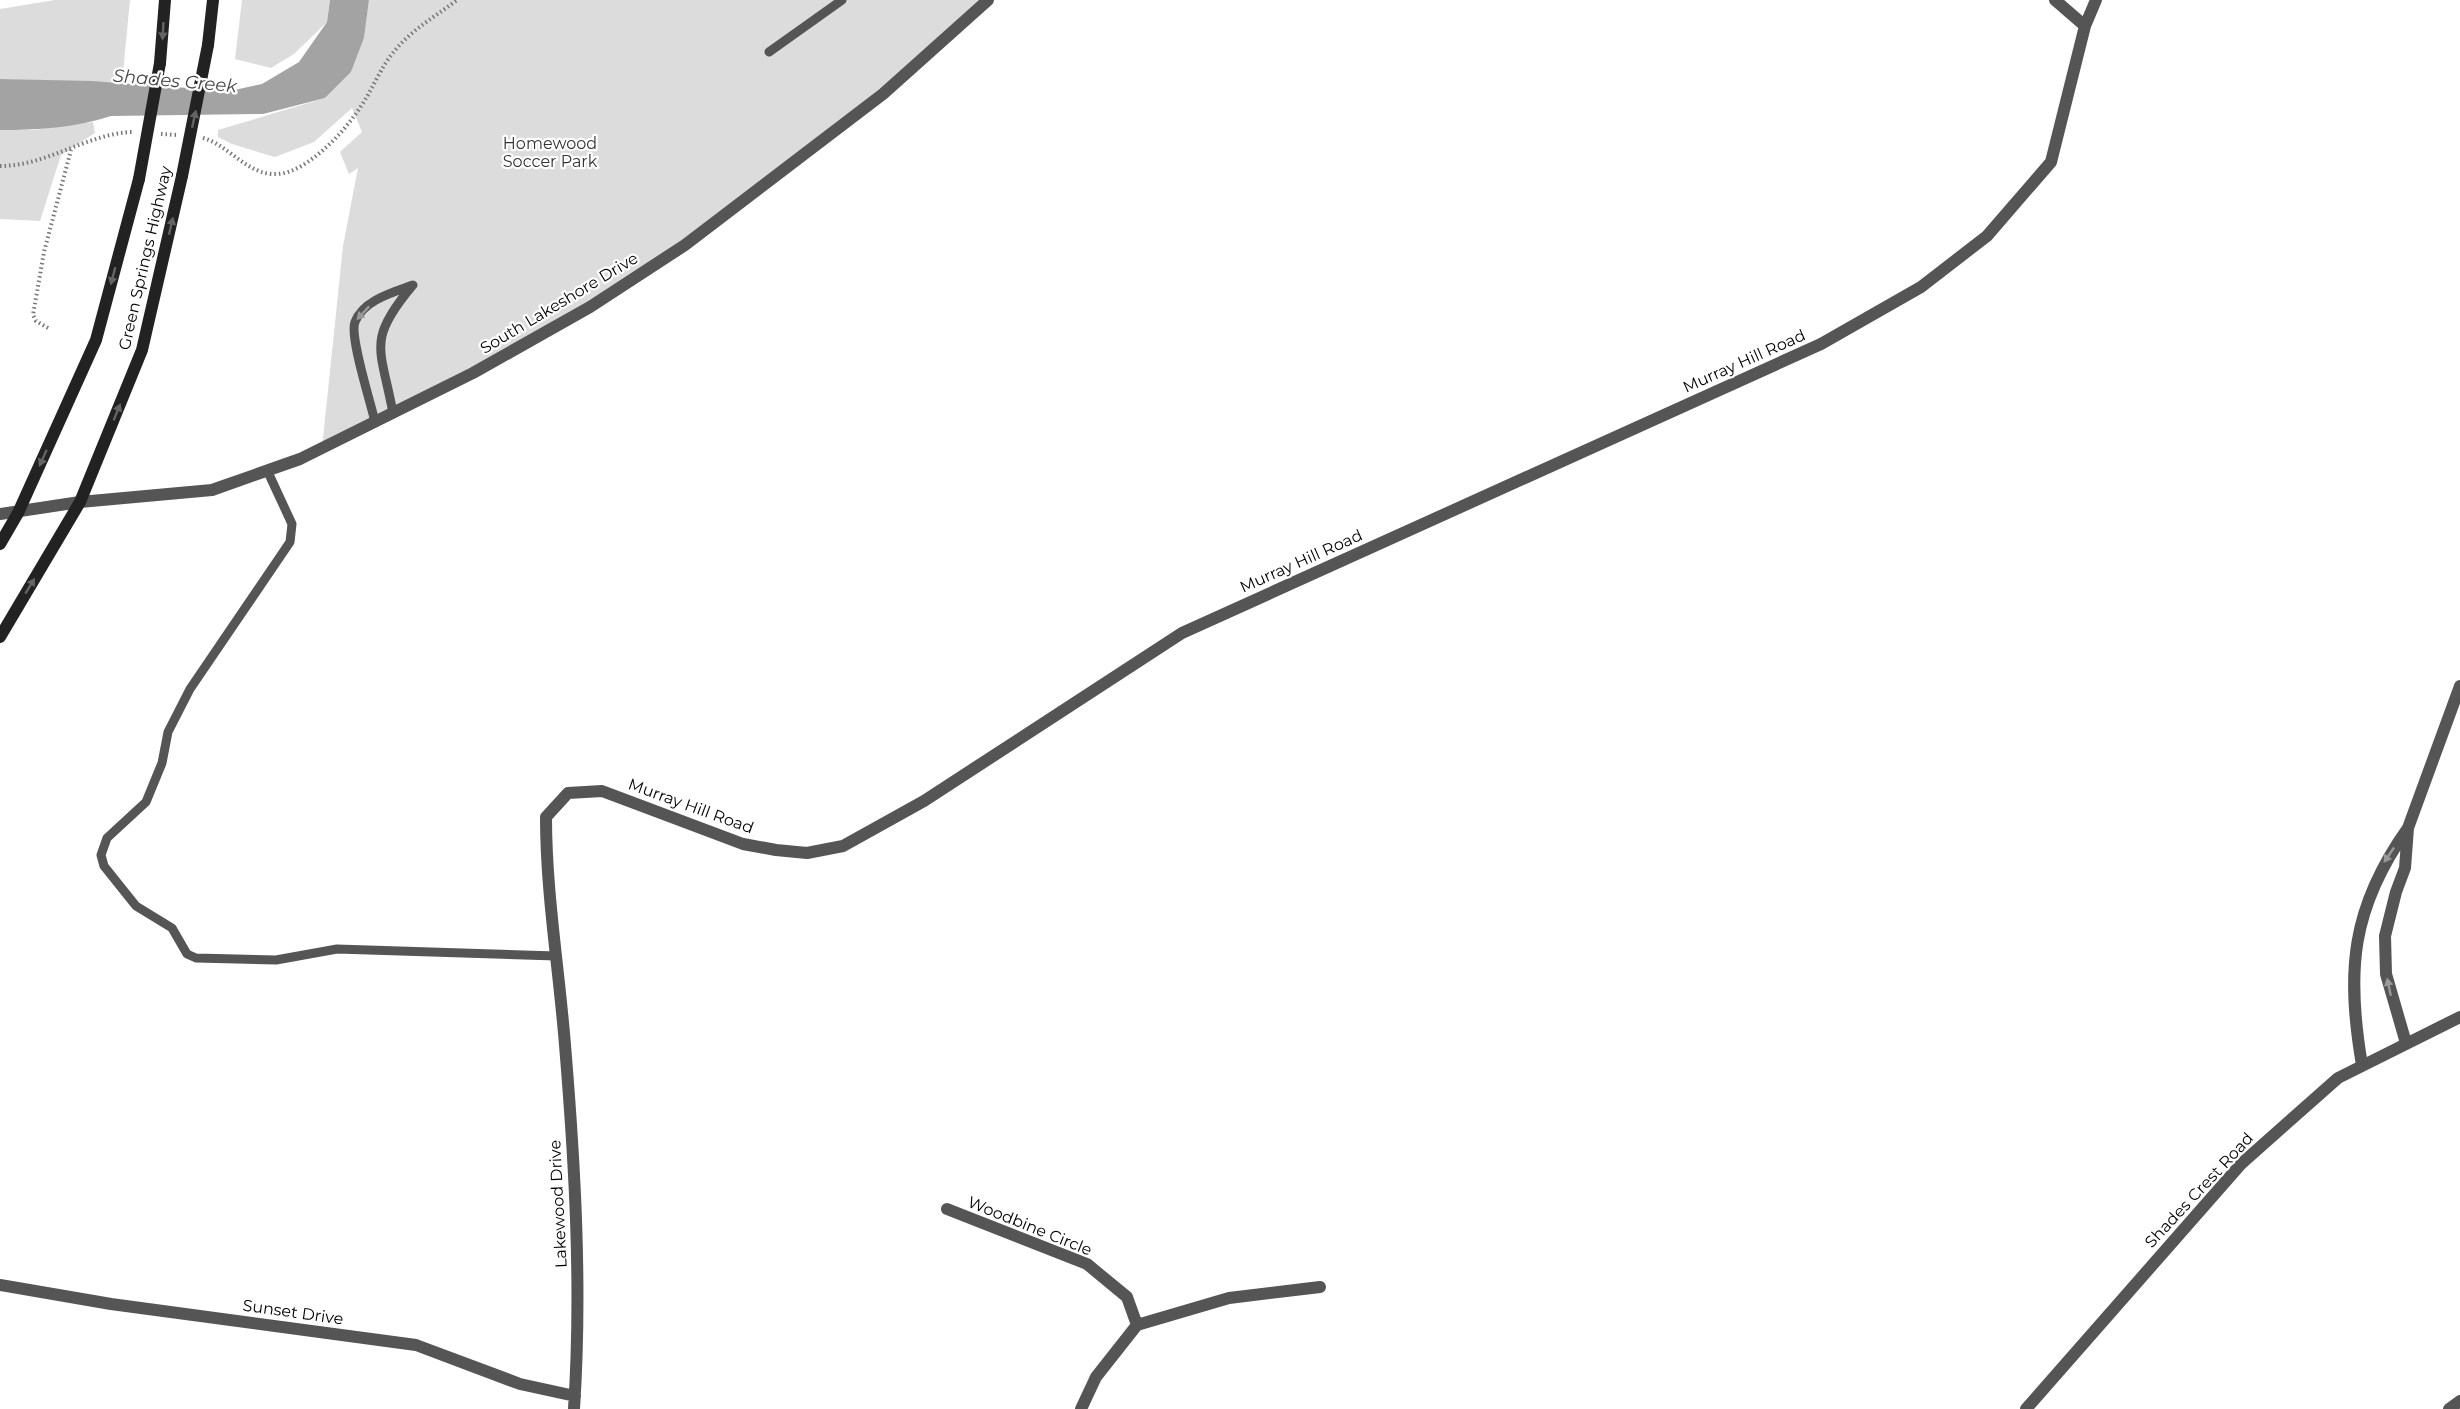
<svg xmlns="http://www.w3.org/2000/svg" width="2460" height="1409" viewBox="0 0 2460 1409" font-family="Montserrat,sans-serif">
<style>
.green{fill:#dcdcdc}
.water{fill:#a3a3a3}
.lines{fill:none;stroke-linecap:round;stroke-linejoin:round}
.path{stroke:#777;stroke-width:4;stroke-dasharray:1.5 3;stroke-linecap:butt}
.service{stroke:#555;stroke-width:9}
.minor{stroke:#555;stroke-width:12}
.secondary{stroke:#222;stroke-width:12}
.secondary-bridge{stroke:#222;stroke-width:12}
.oneway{fill:#646464}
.oneway2{fill:#999}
.labels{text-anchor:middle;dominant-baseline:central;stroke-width:4.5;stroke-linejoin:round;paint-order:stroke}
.park-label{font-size:16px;fill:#333;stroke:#fff}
.street-label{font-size:16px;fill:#000;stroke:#fff}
.water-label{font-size:18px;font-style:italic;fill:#444;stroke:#fff}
</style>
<rect width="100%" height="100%" fill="#fff"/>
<path class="green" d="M 55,0 L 130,0 L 122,83 L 0,79 L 0,9 Z
M 242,0 L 330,0 L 327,22 L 294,54 L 271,68 L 235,59 Z
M 369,0 L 987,0 L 918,62 L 706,229 L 555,327 L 322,448 L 343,246 L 358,168 L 349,174 L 340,152 L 362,132 L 352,108 L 314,142 L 275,157 L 232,144 L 218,137 L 218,130 L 325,98 L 351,72 L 364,38 Z
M 93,122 L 95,133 L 61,155 L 40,221 L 0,219 L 0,130 L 33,130 Z"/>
<path class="water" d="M 330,0 L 369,0 L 364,38 L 351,72 L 325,98 L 263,114 L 111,116 C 75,128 37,130 0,130 L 0,79 L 91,81 L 230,91 L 262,84 L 299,62 L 327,22 Z"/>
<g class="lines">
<path class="path" d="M 161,134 L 177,135
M 203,138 C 228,145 244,171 271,174 C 285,175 298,169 309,161 C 332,145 350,124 365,100 C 375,83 383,64 396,49 C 413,29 436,16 457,0
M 0,166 C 47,166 86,134 132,132
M 48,328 L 36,321 L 33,315 L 44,252 L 71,150"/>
<path class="service" d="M 769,52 L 842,0
M 393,413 C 381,348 366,341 412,286
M 375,422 C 371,403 349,336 355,322 C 363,300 394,292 413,285
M 267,470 L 292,524 L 290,542 L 190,689 L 168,732 L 162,763 L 146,802 L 107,838 L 101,855 L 104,866 L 136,906 L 172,928 L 187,954 L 196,958 L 276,960 L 337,949 L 556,956"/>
<path class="minor" d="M 2055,0 L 2085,26
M 0,514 L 80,502 L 212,490 L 300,459 L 473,373 L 590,307 L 685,245 L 883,94 L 988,0
M 2408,828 L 2460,686
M 2362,1065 C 2346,971 2351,908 2408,828 L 2405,868 L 2396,892 L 2385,936 L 2386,974 L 2406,1043
M 947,1209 L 1087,1264 L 1127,1297 L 1137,1325
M 0,1285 L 111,1304 L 416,1345 L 520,1384 L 575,1396
M 1137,1325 L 1229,1298 L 1320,1287
M 574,1409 C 582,1287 575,1166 565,1045 C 559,969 546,893 546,817 L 568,793 L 602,791 L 743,844 L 776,850 L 807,853 L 843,846 L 924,801 L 1182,633 L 1821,344 L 1921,287 L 1987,236 L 2051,162 L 2085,26 L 2096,0
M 1081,1409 L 1096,1377 L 1137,1325
M 2026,1409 L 2241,1164 L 2338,1078 L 2460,1017
M 2449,1409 L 2460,1401"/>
<path class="secondary" d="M 208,45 L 213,0
M 160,63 L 165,0
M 0,544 L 18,513 L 96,340 L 139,179
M 0,637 L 80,502 L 142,350 L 182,176"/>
<path class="secondary-bridge" d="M 182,176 L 208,45
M 139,179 L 160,63"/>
</g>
<defs><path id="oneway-solid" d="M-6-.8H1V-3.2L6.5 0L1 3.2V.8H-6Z" transform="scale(1.5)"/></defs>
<g class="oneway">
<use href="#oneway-solid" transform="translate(163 31) rotate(93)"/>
<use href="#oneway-solid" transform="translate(194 119) rotate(-78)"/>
<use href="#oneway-solid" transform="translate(171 226) rotate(-77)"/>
<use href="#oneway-solid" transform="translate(113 276) rotate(105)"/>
<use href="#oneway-solid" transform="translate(117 412) rotate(-68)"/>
<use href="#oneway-solid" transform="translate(43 458) rotate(114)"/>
<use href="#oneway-solid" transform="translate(30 586) rotate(-59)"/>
</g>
<g class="oneway2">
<use href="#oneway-solid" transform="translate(363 313) rotate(133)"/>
<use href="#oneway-solid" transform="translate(2389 855) rotate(124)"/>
<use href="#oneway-solid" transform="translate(2389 987) rotate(-102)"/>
</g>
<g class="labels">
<g class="park-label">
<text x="550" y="143">Homewood<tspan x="550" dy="18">Soccer Park</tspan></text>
</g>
<g class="street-label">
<text transform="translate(145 258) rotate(-77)">Green Springs Highway</text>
<text transform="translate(559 303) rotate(-31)">South Lakeshore Drive</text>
<text transform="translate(1744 361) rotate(-24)">Murray Hill Road</text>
<text transform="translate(1301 561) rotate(-24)">Murray Hill Road</text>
<text transform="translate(691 806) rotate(20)">Murray Hill Road</text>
<text transform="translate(2199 1190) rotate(-47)">Shades Crest Road</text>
<text transform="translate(558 1204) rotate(-93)">Lakewood Drive</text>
<text transform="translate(1030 1226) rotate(22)">Woodbine Circle</text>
<text transform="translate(293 1312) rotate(8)">Sunset Drive</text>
</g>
<g class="water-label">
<text transform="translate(175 81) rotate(5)">Shades Creek</text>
</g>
</g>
</svg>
